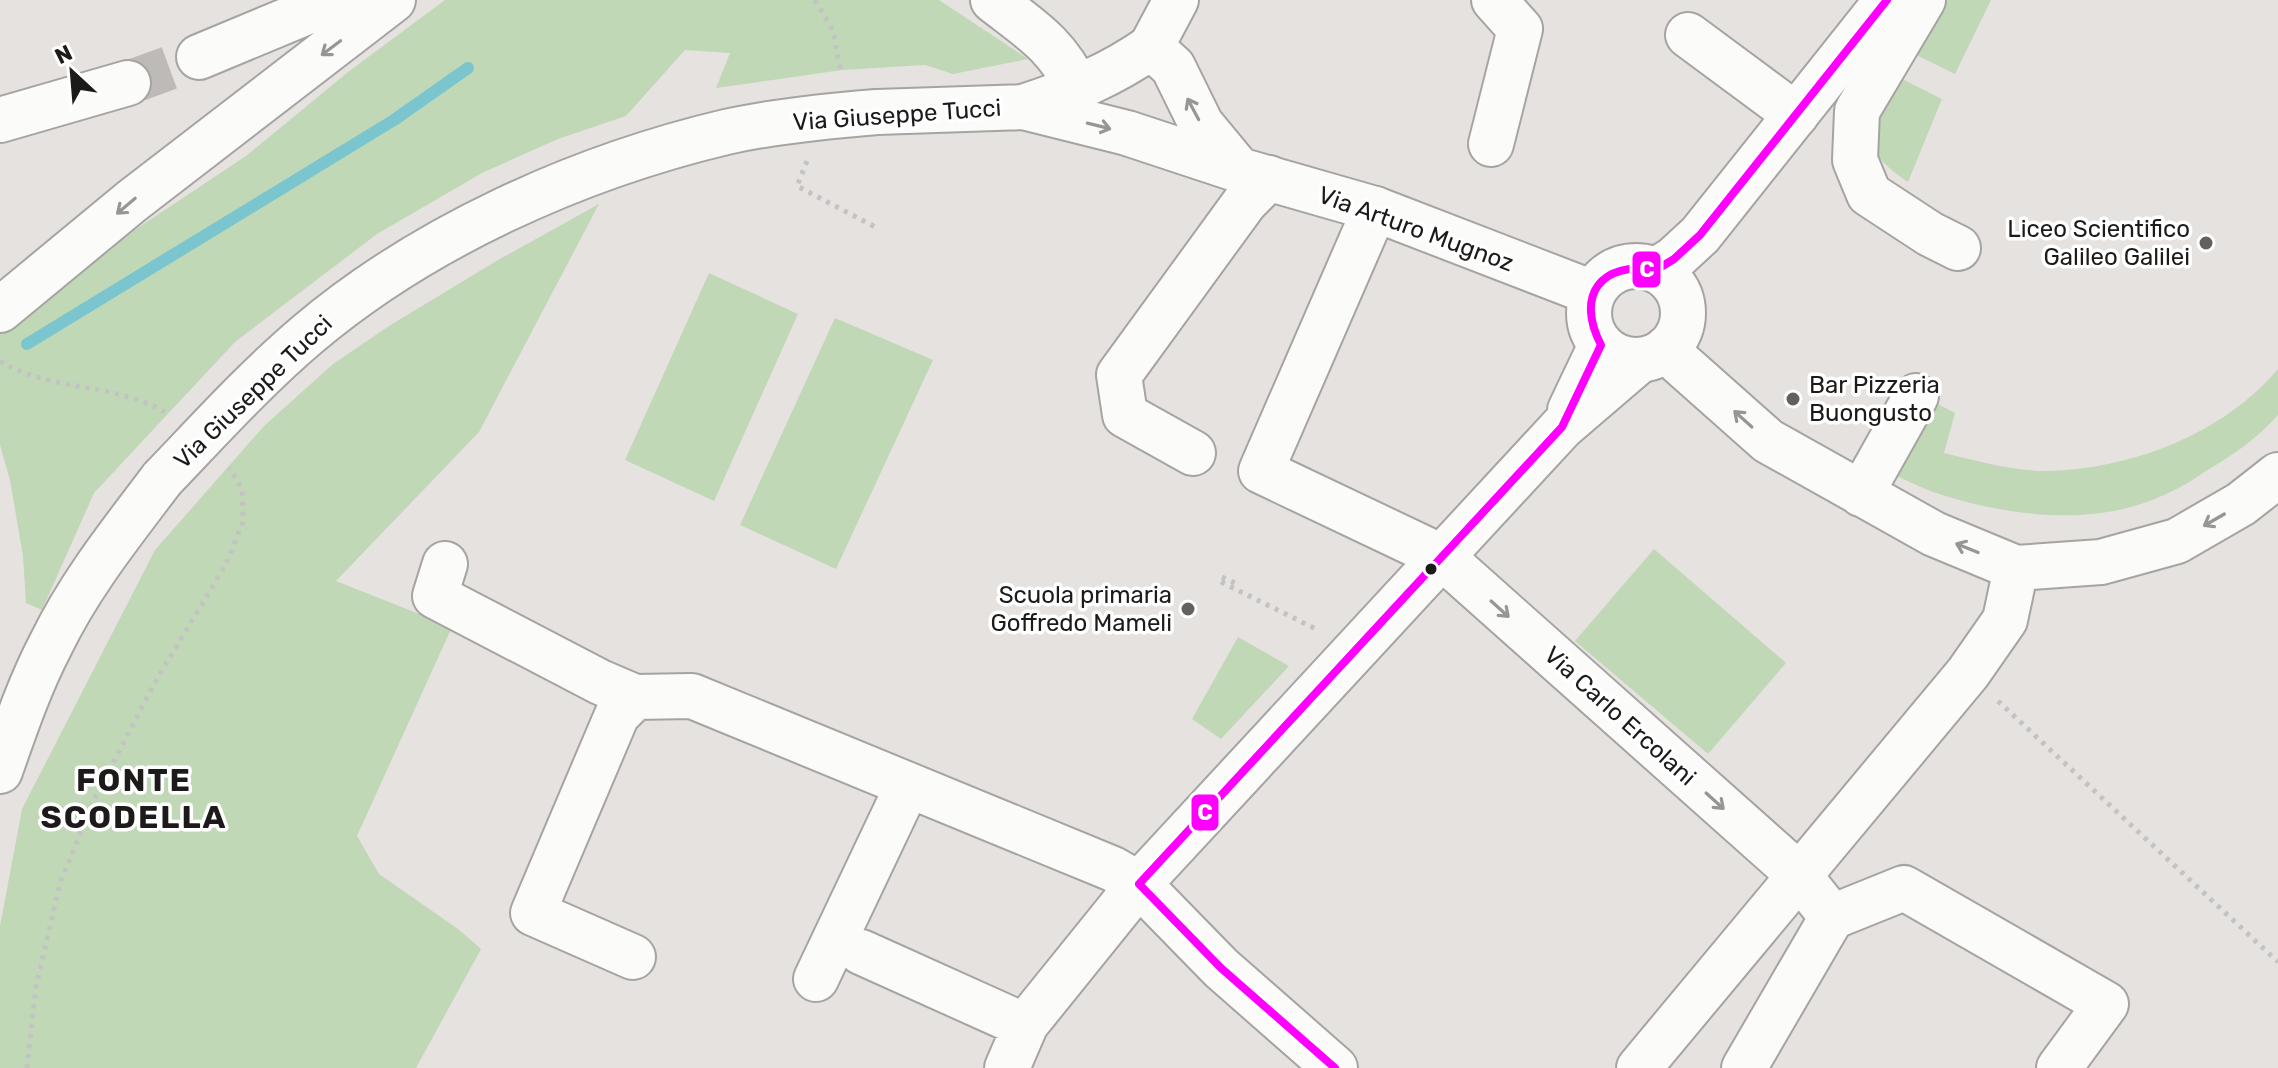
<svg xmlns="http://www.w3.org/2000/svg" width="2278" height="1068" viewBox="0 0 2278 1068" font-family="Rubik,sans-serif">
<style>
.green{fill:#c1d8b7}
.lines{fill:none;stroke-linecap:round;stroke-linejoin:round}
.stream{stroke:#7bc6ce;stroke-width:12}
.minor-tunnel{stroke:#bdbab8;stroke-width:44;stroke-dasharray:44 22;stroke-linecap:butt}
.minor-casing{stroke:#a6a4a2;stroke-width:48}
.major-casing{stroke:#a6a4a2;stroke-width:48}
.path{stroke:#c3c3c3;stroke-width:5;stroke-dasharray:4 6;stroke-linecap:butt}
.minor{stroke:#fbfbfa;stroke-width:44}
.major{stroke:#fbfbfa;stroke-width:44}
.major-bridge-casing{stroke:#a6a4a2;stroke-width:48;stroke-linecap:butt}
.major-bridge{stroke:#fbfbfa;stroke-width:44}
.bus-1-casing{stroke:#fff;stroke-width:14}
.bus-1{stroke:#f0f;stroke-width:8}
.oneway{stroke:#979695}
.poi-dot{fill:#63615f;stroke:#fff;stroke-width:3}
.bus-dot{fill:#1d1b1a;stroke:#fff;stroke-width:3}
.labels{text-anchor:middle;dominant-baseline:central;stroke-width:7;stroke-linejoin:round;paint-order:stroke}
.street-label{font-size:24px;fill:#1d1b1a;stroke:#fff}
.poi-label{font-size:24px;fill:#1d1b1a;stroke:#fff;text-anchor:end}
.district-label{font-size:32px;font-weight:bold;letter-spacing:2px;fill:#1d1b1a;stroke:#fff}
.line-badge{stroke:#fff;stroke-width:3}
.badge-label{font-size:22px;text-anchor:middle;font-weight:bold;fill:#fff}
</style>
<rect width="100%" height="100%" fill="#e5e2e0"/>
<path class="green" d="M 445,0 L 939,0 L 1028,59 L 953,74 L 925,65 L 842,70 L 716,88 L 730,53 L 685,50 L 626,116 L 558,139 L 482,173 L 377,234 L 235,342 L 94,493 L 42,610 L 26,603 L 23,556 L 10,480 L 0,445 L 0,329 L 109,247 L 246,156 L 348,72 Z
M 1931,0 L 1991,0 L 1955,74 L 1910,52 Z
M 1896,76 L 1942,99 L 1908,182 C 1852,145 1872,125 1896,76 Z
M 599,204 L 479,432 L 336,581 L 452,627 L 357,836 L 379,874 L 458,929 L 481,949 L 416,1068 L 0,1068 L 0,926 L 22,809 L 155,550 L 264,426 L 333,364 L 389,326 L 498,260 Z
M 709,273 L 798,314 L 714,501 L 625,460 Z
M 835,318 L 933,360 L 836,569 L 740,525 Z
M 2278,369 L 2278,415 C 2258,438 2233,455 2206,471 C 2193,480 2178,489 2164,495 C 2094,528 2007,516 1936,493 C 1921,488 1906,480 1891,473 L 1936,403 L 1955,413 L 1944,453 C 1978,461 2012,471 2047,471 C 2132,469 2223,434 2278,369 Z
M 1654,549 L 1786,663 L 1708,754 L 1575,641 Z
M 1238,637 L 1289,666 L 1221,739 L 1192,719 Z"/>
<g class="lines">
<path class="stream" d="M 27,344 L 394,120 L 468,68"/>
<path class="minor-tunnel" d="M 128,83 L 199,57"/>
<g class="minor-casing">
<path id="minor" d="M 993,0 C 1030,29 1057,44 1077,88
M 1923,0 L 1857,111 L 1855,160 L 1869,194 L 1930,234 L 1958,248
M 1688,35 L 1796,115
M 1151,47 L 1176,0
M 199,57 L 336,0
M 0,120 L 128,83
M 1491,144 L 1520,29 L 1494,0
M 1375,209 L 1261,471 L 1442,557 L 1798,874 L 1832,917
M 0,310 L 132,201 L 393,0
M 1667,348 L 1679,362 L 1768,441 L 1934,534 L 2016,568 L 2101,562 L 2177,541 L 2241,504 L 2278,475
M 1570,410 L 1601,345
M 1193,453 L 1125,415 L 1119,375 L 1245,202 L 1269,178
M 1861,494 L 1916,396
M 445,564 L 435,596 L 600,682 L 635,697
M 861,952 L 1012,1020 L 1026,1024
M 633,957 L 533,913 L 617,715 L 635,697 L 692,696 L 1113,869 L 1139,884 L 1221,968 L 1335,1068
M 816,979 L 908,785
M 1007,1068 L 1026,1024 L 1139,884 L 1562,427 L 1639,361
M 1639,1068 L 1968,673 L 2005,620 L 2016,568
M 1744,1068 L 1832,917 L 1904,888 L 2106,1004 L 2059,1068"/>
</g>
<g class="major-casing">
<path id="major" d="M 1023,107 C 1070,92 1111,75 1151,47 L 1173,67 L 1201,124 L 1239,170
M 877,112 L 1023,107 L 1127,133 L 1239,170 L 1375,209 L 1593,293
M1589 313a47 47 0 1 1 94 0a47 47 0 1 1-94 0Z
M 1656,270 L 1674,259 L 1700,235 L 1887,0
M 0,771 C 15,728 30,684 51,644 C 80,584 122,532 162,479"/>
</g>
<path class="path" d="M 815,0 L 833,31 L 841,73
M 807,161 L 797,186 L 879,229
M 0,361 C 50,392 120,383 166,413
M 1222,577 L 1235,583 L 1233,588
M 1221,582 L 1316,629
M 1998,701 L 2278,962
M 27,1068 L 36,987 L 60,883 L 96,796 L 154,684 L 226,564 L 243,522 L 242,489 L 229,468"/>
<use href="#minor" class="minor"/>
<use href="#major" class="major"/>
<g class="major-bridge-casing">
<path id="major-bridge" d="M 162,479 C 209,430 256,378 308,334 C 424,236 579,167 726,132 C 775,121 827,116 877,112"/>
</g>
<use href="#major-bridge" class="major-bridge"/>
<g class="bus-1-casing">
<path id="bus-1" d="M 1335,1068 L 1221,968 L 1139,884 L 1562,427 L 1601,345 C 1575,295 1601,261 1656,270 L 1674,259 L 1700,235 L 1887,0"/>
</g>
<use href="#bus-1" class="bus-1"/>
</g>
<defs><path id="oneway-shaft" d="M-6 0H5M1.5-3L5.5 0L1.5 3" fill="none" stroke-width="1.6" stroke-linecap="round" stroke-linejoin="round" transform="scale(2)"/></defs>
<g class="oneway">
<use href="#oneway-shaft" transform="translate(331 48) rotate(143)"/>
<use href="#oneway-shaft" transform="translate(1193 109) rotate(-118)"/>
<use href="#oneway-shaft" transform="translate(1099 126) rotate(14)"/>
<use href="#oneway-shaft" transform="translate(126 206) rotate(140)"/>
<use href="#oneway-shaft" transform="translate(1743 419) rotate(-138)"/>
<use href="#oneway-shaft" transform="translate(2214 520) rotate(150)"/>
<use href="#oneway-shaft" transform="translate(1967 548) rotate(-158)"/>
<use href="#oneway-shaft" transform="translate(1500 609) rotate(42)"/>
<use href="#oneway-shaft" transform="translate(1715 801) rotate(42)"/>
</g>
<g class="poi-dot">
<circle cx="2206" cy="243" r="8"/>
<circle cx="1793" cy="399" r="8"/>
<circle cx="1188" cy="609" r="8"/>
</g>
<circle class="bus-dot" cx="1431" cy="569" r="7"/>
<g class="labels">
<g class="street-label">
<text transform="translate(897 115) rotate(-4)">Via Giuseppe Tucci</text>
<text transform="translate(1416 229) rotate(20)">Via Arturo Mugnoz</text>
<text transform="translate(253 392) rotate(-44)">Via Giuseppe Tucci</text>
<text transform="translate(1620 716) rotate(42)">Via Carlo Ercolani</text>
</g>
<g class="poi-label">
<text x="2190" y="229">Liceo Scientifico<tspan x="2190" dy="28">Galileo Galilei</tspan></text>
<text x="1809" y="385" text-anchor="start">Bar Pizzeria<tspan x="1809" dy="28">Buongusto</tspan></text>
<text x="1172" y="595">Scuola primaria<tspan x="1172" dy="28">Goffredo Mameli</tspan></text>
</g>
<g class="district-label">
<text x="134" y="780">FONTE<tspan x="134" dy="37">SCODELLA</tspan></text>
</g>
</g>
<g class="line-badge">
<rect x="1631" y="250" width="31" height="39" rx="8" fill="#f0f"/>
<rect x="1190" y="793" width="30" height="39" rx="8" fill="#f0f"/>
</g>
<g class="badge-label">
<text x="1647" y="277">C</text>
<text x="1205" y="820">C</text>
</g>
<g transform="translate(72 72) rotate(334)" stroke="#ffffff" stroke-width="6" paint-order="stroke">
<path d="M0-6L14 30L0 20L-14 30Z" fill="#1d1b1a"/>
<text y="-12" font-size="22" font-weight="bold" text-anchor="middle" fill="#1d1b1a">N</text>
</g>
</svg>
